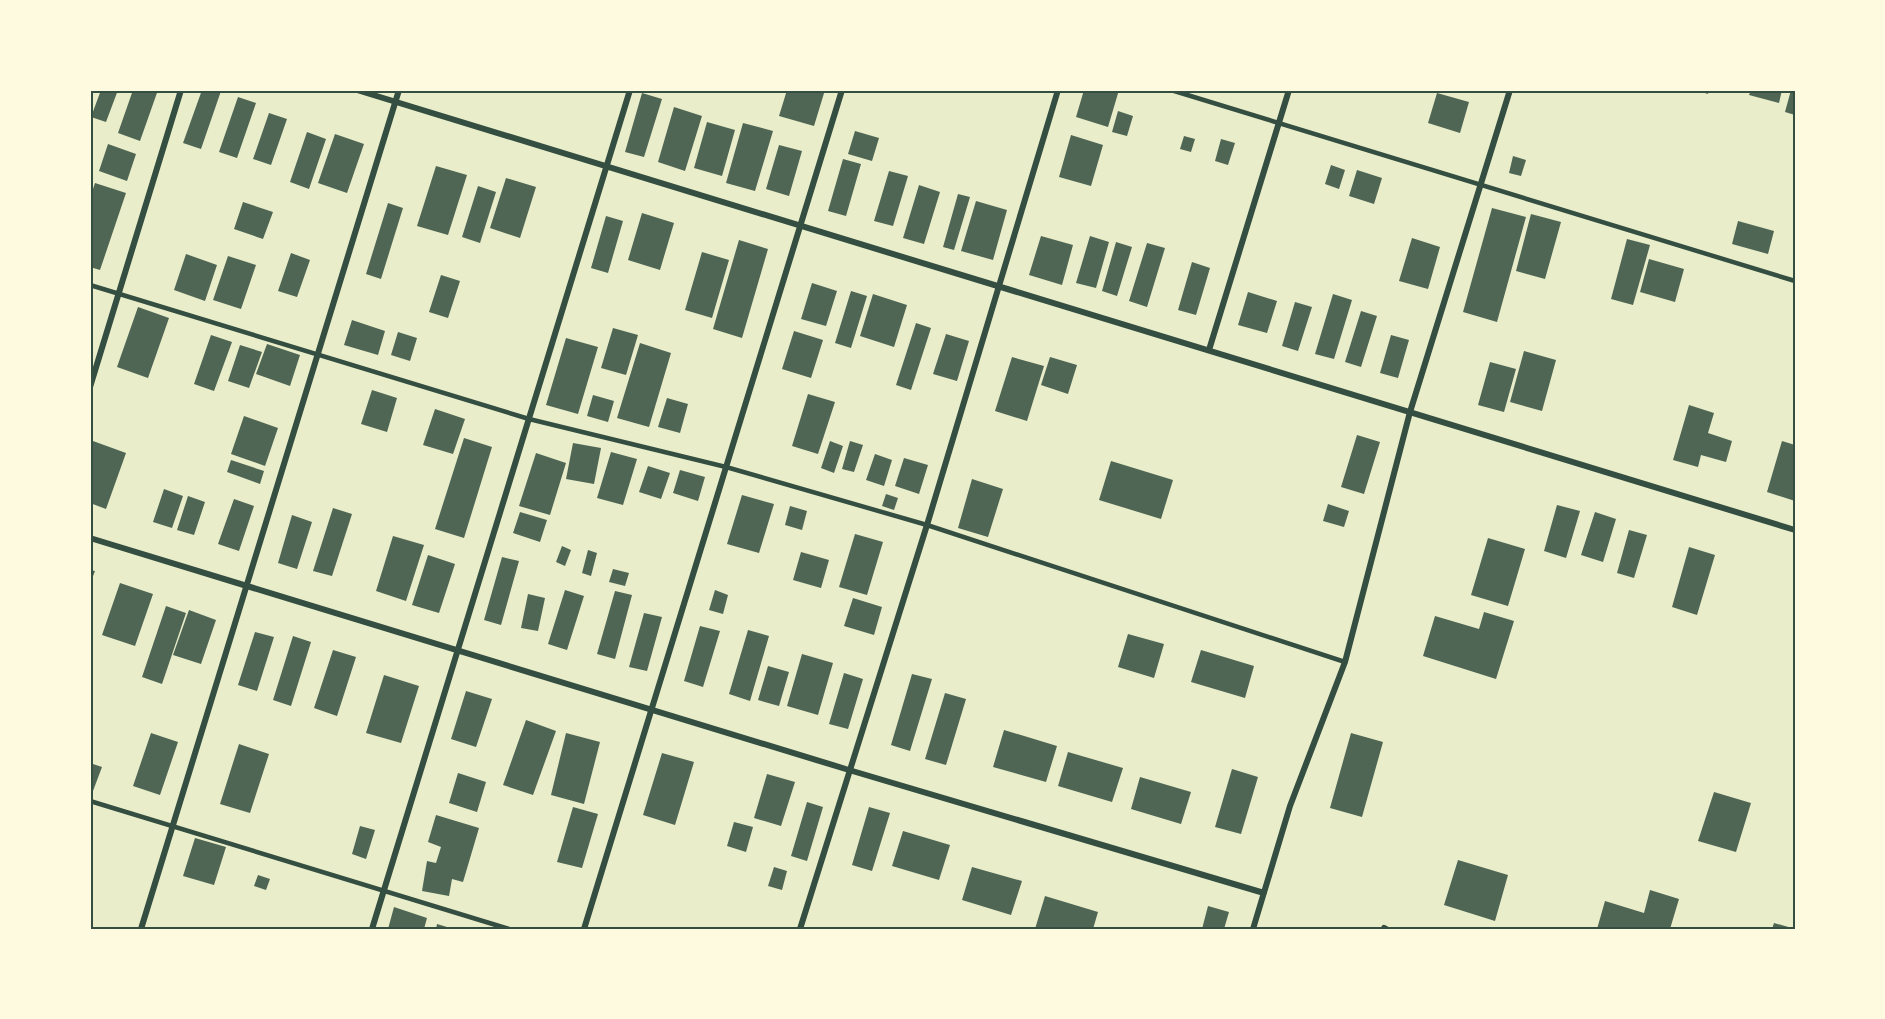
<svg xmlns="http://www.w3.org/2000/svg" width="1885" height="1019" viewBox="0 0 1885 1019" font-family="'DM Sans',sans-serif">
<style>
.building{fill:#4f6655}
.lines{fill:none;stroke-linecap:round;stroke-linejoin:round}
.service{stroke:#344e41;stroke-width:4.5}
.minor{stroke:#344e41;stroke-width:6}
.neatline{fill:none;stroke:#344e41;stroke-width:2}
</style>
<rect width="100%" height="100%" fill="#e9edc9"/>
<path class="building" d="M 101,90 L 118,90 L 106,122 L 91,117 Z
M 133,90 L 158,90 L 140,141 L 118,133 Z
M 202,90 L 221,91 L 201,149 L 183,143 Z
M 787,90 L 825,90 L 814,126 L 779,116 Z
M 1084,90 L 1119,90 L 1108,127 L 1076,117 Z
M 1695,90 L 1709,90 L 1708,94 Z
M 1751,90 L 1782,90 L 1779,103 L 1749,95 Z
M 1791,90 L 1795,90 L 1795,115 L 1785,112 Z
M 642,93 L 662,99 L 644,157 L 625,152 Z
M 1437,93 L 1469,102 L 1460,133 L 1428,123 Z
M 238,97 L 256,103 L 237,158 L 219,152 Z
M 674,107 L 702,116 L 685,171 L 658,162 Z
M 1118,111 L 1133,116 L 1127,136 L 1112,132 Z
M 269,113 L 287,119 L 271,165 L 253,159 Z
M 707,122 L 735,130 L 722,176 L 694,168 Z
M 743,123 L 773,131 L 755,191 L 726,183 Z
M 855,131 L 879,138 L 872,161 L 848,154 Z
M 307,132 L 326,139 L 309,189 L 290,182 Z
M 335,134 L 364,144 L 347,193 L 318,183 Z
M 1071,135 L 1103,145 L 1091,186 L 1059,177 Z
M 1184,136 L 1195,139 L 1191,152 L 1180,149 Z
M 1221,139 L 1235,143 L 1228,165 L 1215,161 Z
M 108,144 L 136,154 L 127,181 L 99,171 Z
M 779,145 L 802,151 L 789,196 L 766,189 Z
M 1513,156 L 1526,160 L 1521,176 L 1509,173 Z
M 843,159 L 861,164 L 846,216 L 828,211 Z
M 1331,165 L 1345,170 L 1339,189 L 1325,184 Z
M 436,166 L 467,175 L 448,235 L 417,226 Z
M 1357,170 L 1382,178 L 1374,204 L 1349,196 Z
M 889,171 L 908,176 L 893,226 L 874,221 Z
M 506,178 L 536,187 L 520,238 L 490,228 Z
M 95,183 L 126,193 L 100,270 L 90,267 L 90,198 Z
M 919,185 L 940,192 L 924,244 L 903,238 Z
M 478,186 L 496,192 L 480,243 L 462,237 Z
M 958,194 L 970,197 L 954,250 L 943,247 Z
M 976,201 L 1007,210 L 993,260 L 961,251 Z
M 243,202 L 273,212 L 263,239 L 234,229 Z
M 388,203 L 403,208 L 381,279 L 366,274 Z
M 1492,208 L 1526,217 L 1497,322 L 1463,312 Z
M 642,213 L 674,223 L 660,270 L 628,260 Z
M 1531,214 L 1561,222 L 1545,279 L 1516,271 Z
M 606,216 L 623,221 L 608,273 L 591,268 Z
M 1738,221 L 1774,231 L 1768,254 L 1732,244 Z
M 1041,236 L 1073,245 L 1062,285 L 1029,275 Z
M 1090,236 L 1109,242 L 1096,288 L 1076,283 Z
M 1412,238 L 1440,247 L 1428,289 L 1399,281 Z
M 1627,239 L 1650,245 L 1633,305 L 1611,299 Z
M 739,240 L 768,249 L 742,338 L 713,329 Z
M 1116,242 L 1132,247 L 1117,296 L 1102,291 Z
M 1147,243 L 1165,248 L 1147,307 L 1129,301 Z
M 702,252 L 729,260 L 712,318 L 685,310 Z
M 291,253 L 310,260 L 297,297 L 278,291 Z
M 186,254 L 217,265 L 205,301 L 174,290 Z
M 228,256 L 256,265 L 241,309 L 213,300 Z
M 1649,259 L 1684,269 L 1675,302 L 1640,292 Z
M 1192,262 L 1210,268 L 1196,315 L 1178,310 Z
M 441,275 L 460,281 L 448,318 L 429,312 Z
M 812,283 L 837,291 L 826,326 L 801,319 Z
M 851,291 L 867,296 L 851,348 L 835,343 Z
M 1248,292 L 1277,301 L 1267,333 L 1238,325 Z
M 873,294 L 907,305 L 894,347 L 860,336 Z
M 1333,294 L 1352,300 L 1334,359 L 1315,354 Z
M 1295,302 L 1312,307 L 1298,351 L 1282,346 Z
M 138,307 L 169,318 L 148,378 L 117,367 Z
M 1361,311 L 1377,316 L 1361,367 L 1345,362 Z
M 352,320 L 385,331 L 378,355 L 344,345 Z
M 916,323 L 931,328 L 911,390 L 896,385 Z
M 613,328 L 638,335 L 626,375 L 601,368 Z
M 794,331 L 823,340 L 811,378 L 782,369 Z
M 398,332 L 417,338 L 410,361 L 391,355 Z
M 946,334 L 969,341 L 957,381 L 933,374 Z
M 211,335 L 232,342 L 214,391 L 194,384 Z
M 1391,335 L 1409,340 L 1398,378 L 1380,373 Z
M 566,338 L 598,347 L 578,414 L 546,405 Z
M 640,343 L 671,353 L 649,427 L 617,418 Z
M 267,344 L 300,355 L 290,386 L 256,374 Z
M 240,345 L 262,352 L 249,388 L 228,381 Z
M 1524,351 L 1556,360 L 1542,411 L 1510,402 Z
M 1012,357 L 1044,366 L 1027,421 L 995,411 Z
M 1050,357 L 1077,365 L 1068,394 L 1041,385 Z
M 1490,362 L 1516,369 L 1504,412 L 1478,405 Z
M 372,390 L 397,398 L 387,432 L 361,424 Z
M 808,394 L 835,402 L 818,454 L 792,446 Z
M 593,395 L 614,401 L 608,422 L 587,416 Z
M 667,398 L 688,404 L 680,433 L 658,427 Z
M 1689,405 L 1714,413 L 1708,433 L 1732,441 L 1726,462 L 1701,455 L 1698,467 L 1673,460 Z
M 435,409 L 465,419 L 453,454 L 423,445 Z
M 244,416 L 278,428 L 265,466 L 231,454 Z
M 1357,435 L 1380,442 L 1364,494 L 1341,487 Z
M 464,438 L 492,447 L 464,538 L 435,529 Z
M 93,441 L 126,453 L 106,509 L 90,503 L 90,451 Z
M 830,441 L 843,446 L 834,473 L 821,468 Z
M 850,441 L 863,445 L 854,472 L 842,469 Z
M 1782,441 L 1795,445 L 1795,501 L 1767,492 Z
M 573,443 L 601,448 L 594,484 L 566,479 Z
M 611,452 L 637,459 L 623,505 L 597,498 Z
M 536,453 L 566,463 L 550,515 L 519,506 Z
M 875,454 L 892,460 L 884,486 L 866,480 Z
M 904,458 L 928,465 L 919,494 L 895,486 Z
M 231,460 L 264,471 L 260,484 L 227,472 Z
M 1111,461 L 1173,480 L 1161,519 L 1099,500 Z
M 648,466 L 670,473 L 661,499 L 639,492 Z
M 680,470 L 705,477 L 698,501 L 673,493 Z
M 972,479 L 1003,489 L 988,537 L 958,528 Z
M 164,489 L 183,496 L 172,528 L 153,522 Z
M 886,494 L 898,498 L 894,510 L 882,506 Z
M 742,495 L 774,504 L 759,553 L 727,544 Z
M 188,496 L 205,502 L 194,535 L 177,530 Z
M 234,499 L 254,506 L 239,551 L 218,544 Z
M 1328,504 L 1349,511 L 1344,527 L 1323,521 Z
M 1557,505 L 1580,511 L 1566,558 L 1544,551 Z
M 790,506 L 807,511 L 802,530 L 785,525 Z
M 333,508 L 352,514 L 332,576 L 313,571 Z
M 520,512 L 547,520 L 540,542 L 513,533 Z
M 1595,512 L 1616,519 L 1603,562 L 1581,555 Z
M 292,515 L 312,522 L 297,569 L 278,563 Z
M 1629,530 L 1647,535 L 1634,578 L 1617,573 Z
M 855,534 L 883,542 L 867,595 L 839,587 Z
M 393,536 L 424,545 L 406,601 L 376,591 Z
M 1488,538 L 1525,549 L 1508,606 L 1471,595 Z
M 562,546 L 571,550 L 565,566 L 556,562 Z
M 1689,547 L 1715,555 L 1697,615 L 1672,607 Z
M 588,550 L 597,553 L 591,576 L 582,573 Z
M 801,552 L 829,560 L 821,588 L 793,580 Z
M 428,555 L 455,564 L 439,613 L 412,605 Z
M 502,557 L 519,561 L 501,625 L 484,620 Z
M 613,569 L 629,573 L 625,586 L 609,582 Z
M 90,570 L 95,571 L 90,584 Z
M 120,583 L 153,594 L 135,646 L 102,635 Z
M 565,590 L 584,596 L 567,650 L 548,644 Z
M 715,590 L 728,595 L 723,614 L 709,610 Z
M 615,591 L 632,595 L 615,659 L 597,654 Z
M 528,594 L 545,598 L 538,631 L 521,628 Z
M 853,598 L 882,607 L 874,635 L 844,626 Z
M 166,606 L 186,613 L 162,684 L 142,677 Z
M 189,610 L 216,620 L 201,664 L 173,655 Z
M 1484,612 L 1514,621 L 1496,679 L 1423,656 L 1435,616 L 1479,629 Z
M 644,613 L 662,617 L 647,671 L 629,667 Z
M 700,626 L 720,631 L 703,687 L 684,681 Z
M 748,630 L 769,636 L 750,701 L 729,694 Z
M 255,632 L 274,637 L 257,691 L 238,685 Z
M 1128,634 L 1164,644 L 1154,678 L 1118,667 Z
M 293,636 L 311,642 L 291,706 L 273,700 Z
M 333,650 L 356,657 L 337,716 L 314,708 Z
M 1201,650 L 1254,666 L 1245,698 L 1191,682 Z
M 802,654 L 833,663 L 818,715 L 787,706 Z
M 768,666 L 789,672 L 779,706 L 758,700 Z
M 844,673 L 863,679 L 848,729 L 829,724 Z
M 912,674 L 932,679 L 910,751 L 891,745 Z
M 384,675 L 419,686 L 401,743 L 366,733 Z
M 466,691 L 492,699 L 476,747 L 451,739 Z
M 945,693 L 966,699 L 946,765 L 925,759 Z
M 526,720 L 556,731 L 533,795 L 503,785 Z
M 1004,730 L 1057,746 L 1046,782 L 993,767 Z
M 151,733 L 178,742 L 160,795 L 133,786 Z
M 566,733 L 600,742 L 584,804 L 551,795 Z
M 1351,733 L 1383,742 L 1362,817 L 1330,808 Z
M 239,744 L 269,754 L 250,813 L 220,804 Z
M 1068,752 L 1123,768 L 1112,802 L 1058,786 Z
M 662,753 L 694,762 L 675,825 L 643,815 Z
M 90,763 L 102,767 L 93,791 L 90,790 Z
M 1232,769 L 1258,777 L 1241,834 L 1215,827 Z
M 458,773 L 486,782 L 477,812 L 449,803 Z
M 767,774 L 795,782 L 781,826 L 754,818 Z
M 1140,777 L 1191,792 L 1181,824 L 1131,809 Z
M 1714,792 L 1751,803 L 1736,852 L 1698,841 Z
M 807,802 L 823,807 L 807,861 L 791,856 Z
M 573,807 L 598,814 L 582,868 L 557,862 Z
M 869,807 L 890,813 L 872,871 L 852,865 Z
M 436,815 L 479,828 L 463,882 L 452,879 L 449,896 L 422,891 L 427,861 L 436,863 L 441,847 L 428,842 Z
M 734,822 L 753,827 L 746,852 L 727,846 Z
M 360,826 L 375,830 L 366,859 L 352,854 Z
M 903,831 L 950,845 L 939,880 L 892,866 Z
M 195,838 L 226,847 L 214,885 L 183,876 Z
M 1458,860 L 1508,875 L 1495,921 L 1444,905 Z
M 774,867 L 787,871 L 782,890 L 768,886 Z
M 972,867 L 1022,881 L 1011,915 L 962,900 Z
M 258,875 L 270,879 L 266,890 L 254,886 Z
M 1650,890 L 1679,899 L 1670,929 L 1597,929 L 1605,901 L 1644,913 Z
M 1045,896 L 1098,912 L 1093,929 L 1035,929 Z
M 1208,906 L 1229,912 L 1224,929 L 1202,929 Z
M 394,907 L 427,918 L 424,929 L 388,929 Z
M 1774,923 L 1792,928 L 1792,929 L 1772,929 Z
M 437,924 L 447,927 L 447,929 L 436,929 Z"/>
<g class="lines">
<path class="service" d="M 1171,90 L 1795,281
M 90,285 L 529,419 L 726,467 L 927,525 L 1345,662
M 90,801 L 509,929"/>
<path class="minor" d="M 357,90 L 1795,530
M 1209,350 L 1289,90
M 90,387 L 181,90
M 90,538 L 849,770 L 1264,893
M 1384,928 L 1386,929
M 141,929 L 399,90
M 372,929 L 630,90
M 584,929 L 842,90
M 800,929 L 927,525 L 1058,90
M 1253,929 L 1290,806 L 1345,662 L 1410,412 L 1510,90"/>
</g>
<rect width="1885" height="1019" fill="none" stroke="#fefae0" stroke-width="183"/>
<rect x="92" y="92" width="1702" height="836" class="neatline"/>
</svg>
